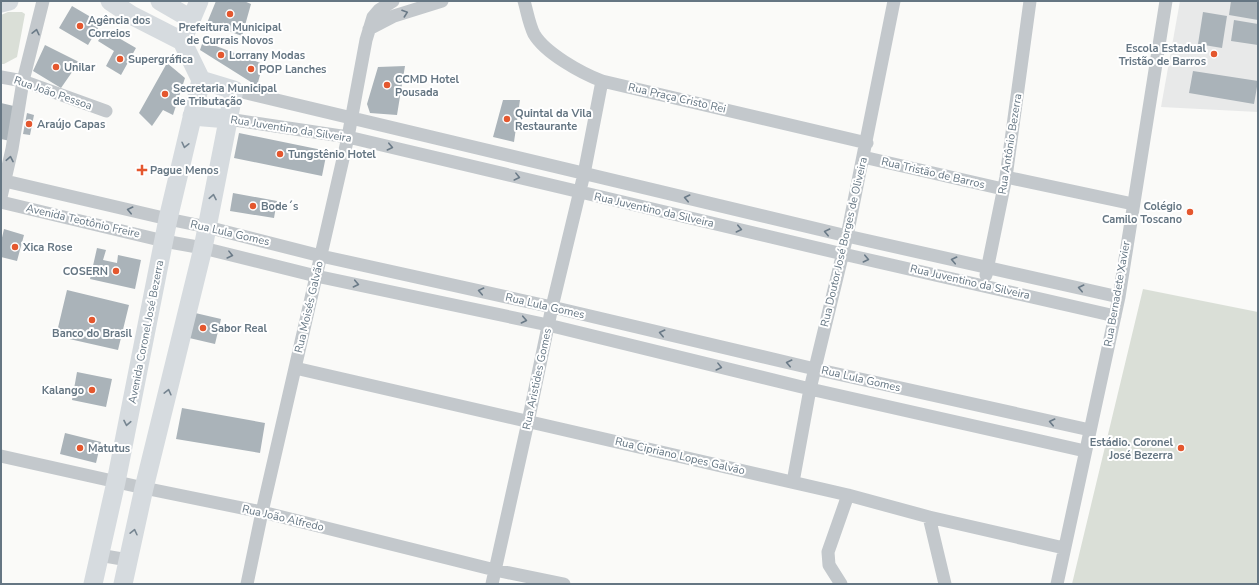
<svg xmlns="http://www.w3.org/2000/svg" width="1259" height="585" viewBox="0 0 1259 585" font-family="'Nunito Sans',sans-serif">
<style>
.built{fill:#e8e9e9}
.park{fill:#dadfd7}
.building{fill:#aab3b9}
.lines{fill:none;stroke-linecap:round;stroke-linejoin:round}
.street{stroke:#c3c8cc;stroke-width:13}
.secondary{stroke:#d6dbdf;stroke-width:19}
.oneway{stroke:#6a7a87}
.oneway2{stroke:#768591}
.poi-dot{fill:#e4572e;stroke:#fff;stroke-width:1.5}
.labels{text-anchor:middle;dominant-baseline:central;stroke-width:4;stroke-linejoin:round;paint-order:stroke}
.poi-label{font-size:11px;font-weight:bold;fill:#657683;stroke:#fff;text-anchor:start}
.street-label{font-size:11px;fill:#657683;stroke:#fff}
</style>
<rect width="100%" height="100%" fill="#fafaf8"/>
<path class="built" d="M 1180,1 L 1258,1 L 1258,112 L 1161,107 Z"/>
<path class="park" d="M 8,12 L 22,12 L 25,14 L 17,57 L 4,64 L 1,64 L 1,15 Z
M 1143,289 L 1258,312 L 1258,584 L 1072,584 Z"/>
<path class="building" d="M 216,1 L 244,1 L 251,4 L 242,36 L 207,23 Z
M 1231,1 L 1258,1 L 1258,20 L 1229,15 Z
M 72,6 L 101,23 L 88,45 L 59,28 Z
M 1203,12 L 1227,16 L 1222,48 L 1198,44 Z
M 1234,20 L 1258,24 L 1258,45 L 1231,41 Z
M 105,30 L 136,48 L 121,75 L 106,66 L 114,51 L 98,41 Z
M 203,41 L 263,64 L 257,86 L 200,50 Z
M 45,45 L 79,62 L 61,88 L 33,71 Z
M 167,63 L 185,78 L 173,115 L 163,110 L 152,126 L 139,113 Z
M 405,66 L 397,115 L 370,113 L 367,104 L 378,67 Z
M 1193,71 L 1258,81 L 1254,104 L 1189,93 Z
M 503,100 L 520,100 L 514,142 L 493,137 Z
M 1,103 L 18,107 L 10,141 L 1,139 Z
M 27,113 L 34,115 L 30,135 L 23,134 Z
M 239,133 L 327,151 L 322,176 L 234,158 Z
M 233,193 L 277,201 L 274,218 L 230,211 Z
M 4,229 L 24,235 L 17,261 L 1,257 L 1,242 Z
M 97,248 L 106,250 L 103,260 L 117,263 L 118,255 L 141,260 L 135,289 L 90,279 Z
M 67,290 L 129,305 L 118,350 L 56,336 Z
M 191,312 L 221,319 L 215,344 L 185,337 Z
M 77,372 L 112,379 L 106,407 L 72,400 Z
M 182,408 L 265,423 L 260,453 L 176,439 Z
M 65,433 L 101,442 L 96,463 L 60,454 Z"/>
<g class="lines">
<path class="street" d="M 524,1 C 527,11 529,24 534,34 C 545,53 581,73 602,81 L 867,143
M 369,29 L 394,16 L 442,1
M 1,77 L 23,81 L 106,111
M 234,90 L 847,236 L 1119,297
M 228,119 L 348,137 L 843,254 L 1115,316
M 863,157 L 1003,189
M 1006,177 L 1133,204
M 1,180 L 168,219 L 207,227 L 321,256 L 552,307 L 815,369 L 1090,430
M 1,197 L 12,149 L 23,81 L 43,1
M 1,202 L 164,241 L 203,248 L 316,276 L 548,325 L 810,389 L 1085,451
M 986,275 L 1006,177 L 1030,1
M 295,368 L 848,495 L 929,517 L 1064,548
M 1,456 L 144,488 L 262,512 L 495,570 L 564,584
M 793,482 L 810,389 L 847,236 L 894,1
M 929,517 L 945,584
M 99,555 L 128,560
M 247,584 L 262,512 L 348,137 L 366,40 L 373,17 L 379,10 L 393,1
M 492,584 L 528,422 L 552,307 L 584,174 L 602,81
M 841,584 L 829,565 L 828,552 L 848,495
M 1057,584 L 1119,297 L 1166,1"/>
<path class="secondary" d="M 110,1 L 131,15 L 182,41
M 160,1 L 191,19
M 199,1 L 182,41 L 201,80
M 1,3 L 9,1
M 192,116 L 228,119
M 93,584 L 116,482 L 168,219 L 201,80
M 123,584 L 144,488 L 203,248 L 234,90 L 201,80"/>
</g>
<defs><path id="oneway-chevron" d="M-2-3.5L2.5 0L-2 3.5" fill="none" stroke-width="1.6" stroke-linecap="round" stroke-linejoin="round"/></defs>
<g class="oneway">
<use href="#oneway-chevron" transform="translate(405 13) rotate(-19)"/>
<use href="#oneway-chevron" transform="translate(36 32) rotate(-77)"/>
<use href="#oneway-chevron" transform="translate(390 147) rotate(13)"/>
<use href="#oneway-chevron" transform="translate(10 159) rotate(-79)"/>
<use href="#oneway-chevron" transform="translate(517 177) rotate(14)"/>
<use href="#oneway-chevron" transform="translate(687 198) rotate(-167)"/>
<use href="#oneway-chevron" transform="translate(130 210) rotate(-167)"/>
<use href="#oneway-chevron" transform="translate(739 229) rotate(13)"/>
<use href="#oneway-chevron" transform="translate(827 232) rotate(-167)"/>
<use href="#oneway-chevron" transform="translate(230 255) rotate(14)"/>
<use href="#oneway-chevron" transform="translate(866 259) rotate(13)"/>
<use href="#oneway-chevron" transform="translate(954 260) rotate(-168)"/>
<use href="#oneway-chevron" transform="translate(356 284) rotate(12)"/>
<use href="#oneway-chevron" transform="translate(1081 288) rotate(-167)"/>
<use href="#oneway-chevron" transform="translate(481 291) rotate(-168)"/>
<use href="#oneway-chevron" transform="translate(524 320) rotate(12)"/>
<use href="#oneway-chevron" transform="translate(662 333) rotate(-167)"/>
<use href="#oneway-chevron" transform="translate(789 363) rotate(-167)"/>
<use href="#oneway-chevron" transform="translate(719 367) rotate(14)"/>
<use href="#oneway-chevron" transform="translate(1052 422) rotate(-167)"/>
</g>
<g class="oneway2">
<use href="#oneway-chevron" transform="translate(185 145) rotate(103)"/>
<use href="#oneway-chevron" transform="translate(213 197) rotate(-79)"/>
<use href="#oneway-chevron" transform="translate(168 392) rotate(-76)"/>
<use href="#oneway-chevron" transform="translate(127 423) rotate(101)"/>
<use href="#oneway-chevron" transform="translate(134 532) rotate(-77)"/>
</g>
<g class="poi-dot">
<circle cx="230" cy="14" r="4"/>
<circle cx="80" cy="26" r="4"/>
<circle cx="1214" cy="54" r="4"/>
<circle cx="221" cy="55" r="4"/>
<circle cx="120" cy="59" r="4"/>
<circle cx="56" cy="67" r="4"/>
<circle cx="251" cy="69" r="4"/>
<circle cx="387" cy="85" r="4"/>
<circle cx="165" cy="94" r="4"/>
<circle cx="507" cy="119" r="4"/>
<circle cx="29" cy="124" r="4"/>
<circle cx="280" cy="154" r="4"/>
<path d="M140 164h4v4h4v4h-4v4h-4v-4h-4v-4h4z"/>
<circle cx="253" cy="206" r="4"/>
<circle cx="1190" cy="212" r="4"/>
<circle cx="15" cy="247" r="4"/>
<circle cx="116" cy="271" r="4"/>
<circle cx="92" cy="320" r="4"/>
<circle cx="203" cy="328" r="4"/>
<circle cx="92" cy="390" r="4"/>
<circle cx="80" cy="448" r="4"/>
<circle cx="1181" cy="448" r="4"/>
</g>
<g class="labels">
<g class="poi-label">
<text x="88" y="20">Agência dos<tspan x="88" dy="13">Correios</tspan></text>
<text x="230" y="27" text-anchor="middle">Prefeitura Municipal<tspan x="230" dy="13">de Currais Novos</tspan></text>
<text x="1206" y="48" text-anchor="end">Escola Estadual<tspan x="1206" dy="13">Tristão de Barros</tspan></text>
<text x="229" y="55">Lorrany Modas</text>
<text x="128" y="59">Supergráfica</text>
<text x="64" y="67">Unilar</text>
<text x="259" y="69">POP Lanches</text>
<text x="395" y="79">CCMD Hotel<tspan x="395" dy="13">Pousada</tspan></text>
<text x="173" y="88">Secretaria Municipal<tspan x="173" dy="13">de Tributação</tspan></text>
<text x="515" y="113">Quintal da Vila<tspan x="515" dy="13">Restaurante</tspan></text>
<text x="37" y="124">Araújo Capas</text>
<text x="288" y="154">Tungstênio Hotel</text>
<text x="150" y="170">Pague Menos</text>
<text x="261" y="206">Bode´s</text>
<text x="1182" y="206" text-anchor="end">Colégio<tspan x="1182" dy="13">Camilo Toscano</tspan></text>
<text x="23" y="247">Xica Rose</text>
<text x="108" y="271" text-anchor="end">COSERN</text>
<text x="211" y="328">Sabor Real</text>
<text x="92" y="333" text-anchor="middle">Banco do Brasil</text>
<text x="84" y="390" text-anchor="end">Kalango</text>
<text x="1173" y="442" text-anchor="end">Estádio. Coronel<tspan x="1173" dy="13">José Bezerra</tspan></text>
<text x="88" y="448">Matutus</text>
</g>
<g class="street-label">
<text transform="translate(53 93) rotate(19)">Rua João Pessoa</text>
<text transform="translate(677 98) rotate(13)">Rua Praça Cristo Rei</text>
<text transform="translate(291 129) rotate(9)">Rua Juventino da Silveira</text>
<text transform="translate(1010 144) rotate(-81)">Rua Antônio Bezerra</text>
<text transform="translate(933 173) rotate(13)">Rua Tristão de Barros</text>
<text transform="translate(654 210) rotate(13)">Rua Juventino da Silveira</text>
<text transform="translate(83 221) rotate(13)">Avenida Teotônio Freire</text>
<text transform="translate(230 233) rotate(13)">Rua Lula Gomes</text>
<text transform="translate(844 242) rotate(-77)">Rua Doutor José Borges de Oliveira</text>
<text transform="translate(970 282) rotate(13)">Rua Juventino da Silveira</text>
<text transform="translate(1117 294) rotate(-80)">Rua Bernadete Xavier</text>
<text transform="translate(545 306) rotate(13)">Rua Lula Gomes</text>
<text transform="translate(309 307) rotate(-77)">Rua Moisés Galvão</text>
<text transform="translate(146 332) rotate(-79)">Avenida Coronel José Bezerra</text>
<text transform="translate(537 379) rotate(-78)">Rua Aristides Gomes</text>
<text transform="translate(861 379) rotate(13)">Rua Lula Gomes</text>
<text transform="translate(680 456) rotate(13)">Rua Cipriano Lopes Galvão</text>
<text transform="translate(283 518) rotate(13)">Rua João Alfredo</text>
</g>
</g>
<rect width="1259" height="585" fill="none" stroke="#657683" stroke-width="4"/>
</svg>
